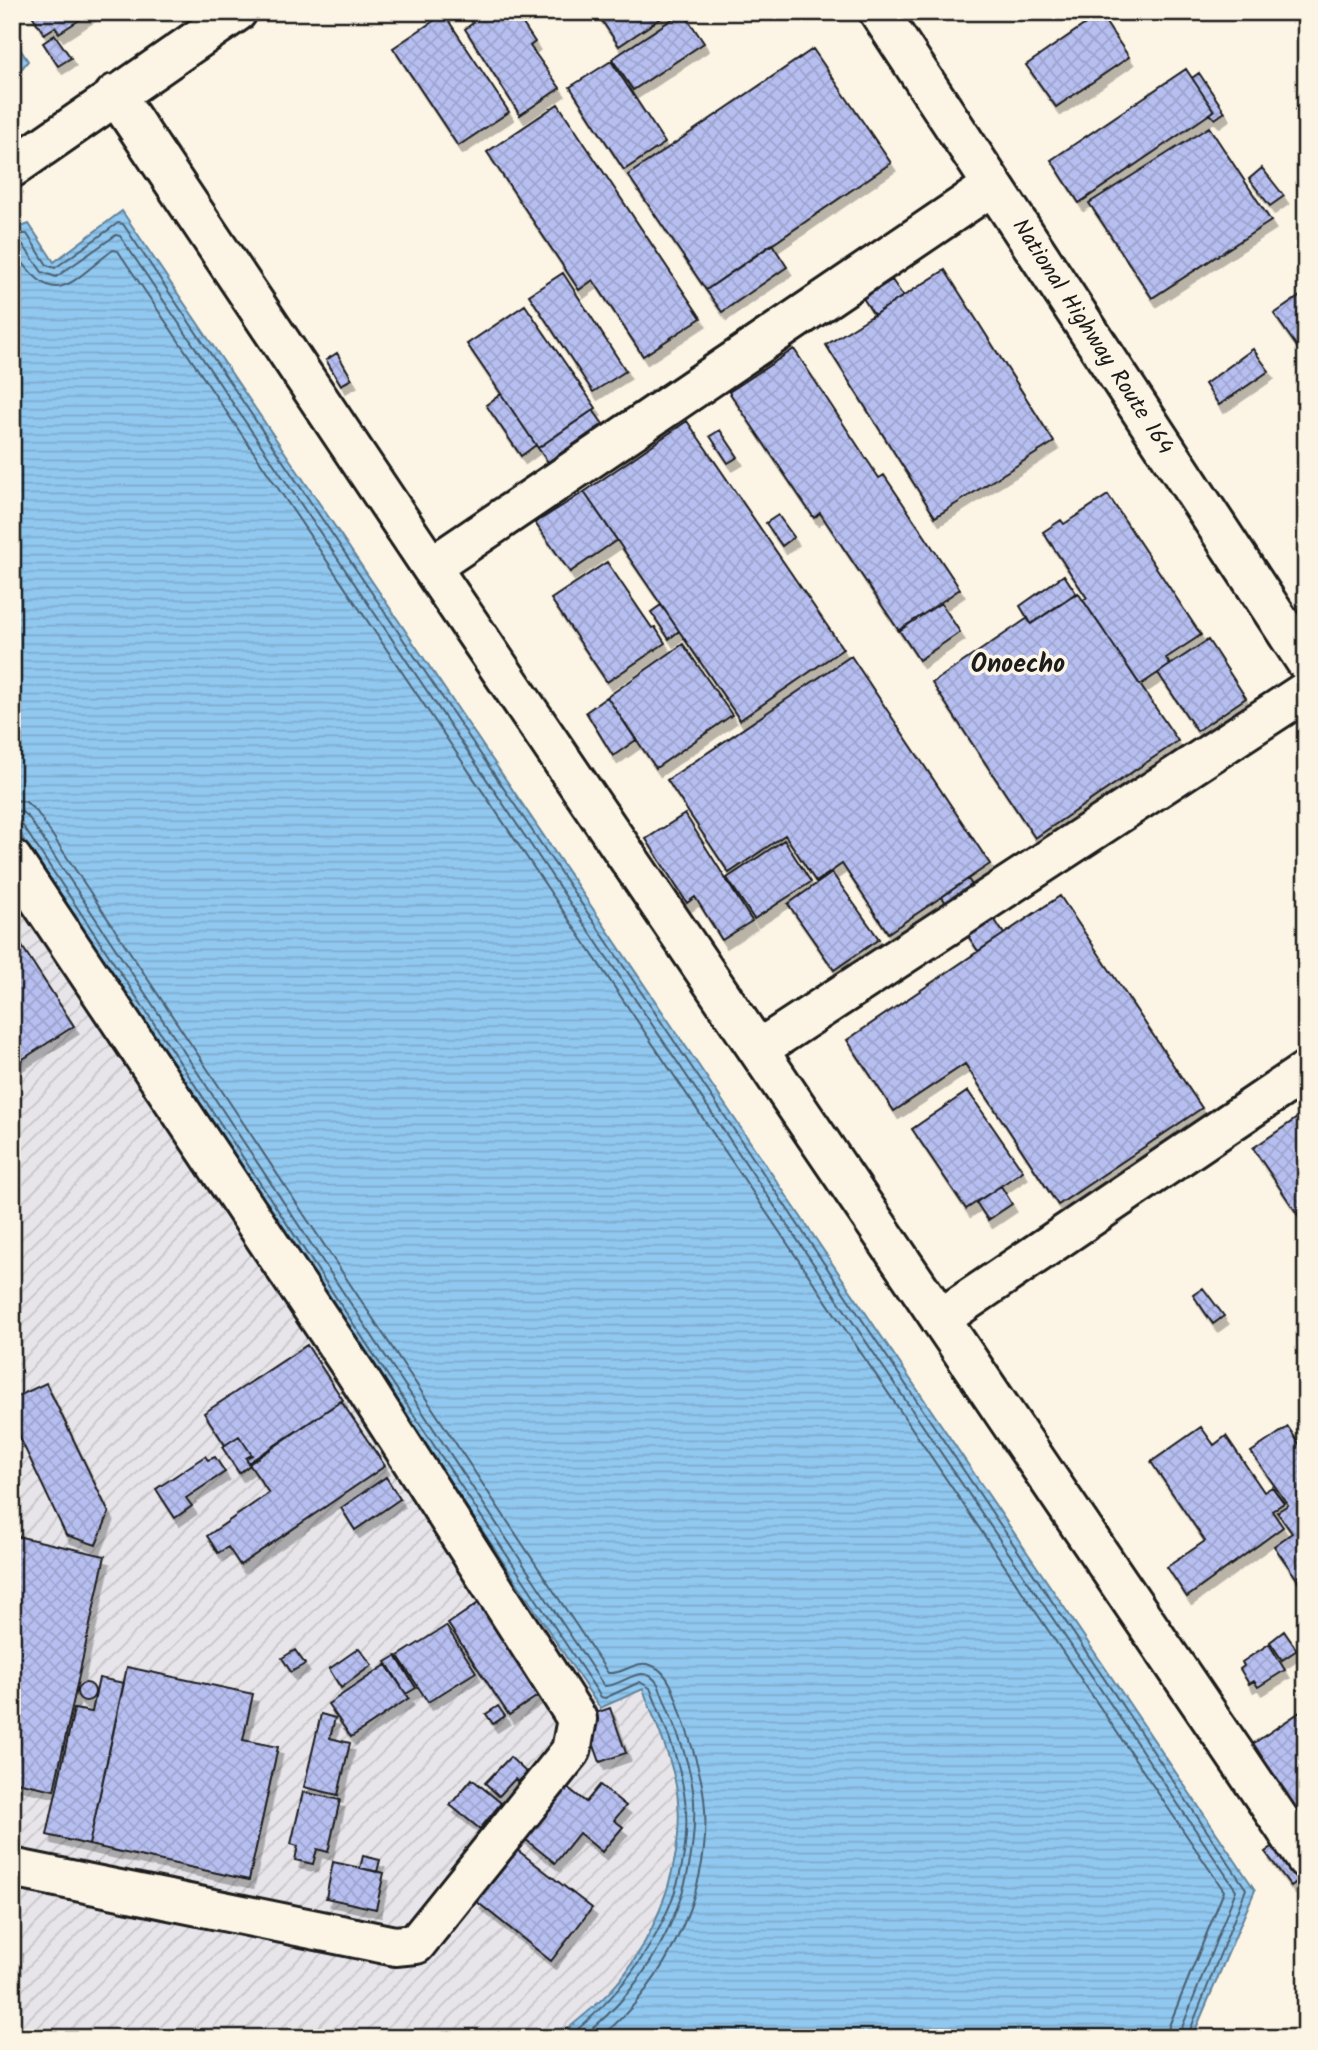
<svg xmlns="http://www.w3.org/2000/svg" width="1318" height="2050" viewBox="0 0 1318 2050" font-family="Kalam,sans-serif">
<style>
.industrial{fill:url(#industrial-furrows)}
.water{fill:url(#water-rules);stroke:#62839b;stroke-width:2}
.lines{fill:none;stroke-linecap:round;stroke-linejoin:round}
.shore{stroke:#4b6171;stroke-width:2}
.building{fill:url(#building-cross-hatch);stroke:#1c1c1c;stroke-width:2;filter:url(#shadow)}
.minor-casing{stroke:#1c1c1c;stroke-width:44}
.highway-casing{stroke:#1c1c1c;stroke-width:44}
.minor{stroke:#fcf5e5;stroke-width:38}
.highway{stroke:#fcf5e5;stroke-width:38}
.labels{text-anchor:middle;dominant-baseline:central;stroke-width:7;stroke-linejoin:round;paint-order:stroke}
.street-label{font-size:23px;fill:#1c1c1c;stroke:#fcf5e5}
.quarter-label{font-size:26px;font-weight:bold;fill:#1c1c1c;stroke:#fcf5e5}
</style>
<defs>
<pattern id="industrial-furrows" width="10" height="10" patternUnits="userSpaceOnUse" patternTransform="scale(1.75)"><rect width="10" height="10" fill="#e7e5e9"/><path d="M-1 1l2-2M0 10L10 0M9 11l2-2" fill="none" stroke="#c6c4c7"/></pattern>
<pattern id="water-rules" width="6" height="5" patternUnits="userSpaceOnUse" patternTransform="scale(1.75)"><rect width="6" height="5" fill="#91c8f0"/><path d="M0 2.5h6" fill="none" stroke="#7cabcd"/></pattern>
<pattern id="building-cross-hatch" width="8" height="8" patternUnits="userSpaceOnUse" patternTransform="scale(1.75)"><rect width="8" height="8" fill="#b7bff1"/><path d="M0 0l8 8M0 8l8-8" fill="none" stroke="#9da4ce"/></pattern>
<filter id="shadow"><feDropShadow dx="4.5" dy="8" stdDeviation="0" flood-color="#0004"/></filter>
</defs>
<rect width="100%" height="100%" fill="#fcf5e5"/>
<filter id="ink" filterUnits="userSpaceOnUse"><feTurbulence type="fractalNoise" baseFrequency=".0143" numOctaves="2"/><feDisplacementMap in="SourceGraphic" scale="14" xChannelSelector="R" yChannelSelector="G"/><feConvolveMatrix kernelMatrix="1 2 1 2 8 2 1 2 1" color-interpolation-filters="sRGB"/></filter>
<g filter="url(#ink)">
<path class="industrial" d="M 12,822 L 600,1708 L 643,1689 L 666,1749 L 678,1801 L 676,1859 L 655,1921 L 629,1969 L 592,2010 L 556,2038 L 12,2038 Z"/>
<path class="water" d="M 12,37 L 28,61 L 12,81 Z
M 122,211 L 1255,1890 L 1192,2038 L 556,2038 C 582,2017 610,1996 629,1968 C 661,1921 683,1859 678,1801 C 675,1763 656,1725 643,1689 L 600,1708 L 12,822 L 12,224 L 16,229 L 29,224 L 54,262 Z"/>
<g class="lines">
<path class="shore" d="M 12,234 L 27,234 L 47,265 L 55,268 L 118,223 L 123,224 L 1246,1889 L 1187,2038
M 12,244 L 23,245 L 42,272 L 56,277 L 116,235 L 120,236 L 1236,1890 L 1178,2038
M 12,255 L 18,256 C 56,312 71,281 113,250 L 118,251 L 1224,1891 L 1169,2026 L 1167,2038
M 12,799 L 26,802 L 37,812 L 608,1673 C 624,1675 636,1658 653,1666 C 672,1674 677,1703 683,1720 C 692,1745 701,1772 704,1798 C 714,1885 667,1985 599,2038
M 12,810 L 22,812 L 29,818 L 604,1686 C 623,1687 642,1660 658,1684 C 672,1721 692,1762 694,1801 C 698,1894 654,1981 581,2038
M 12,819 L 21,823 L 601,1697 L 605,1698 L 640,1682 L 650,1688 C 664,1723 680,1761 685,1799 C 696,1894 638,1982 567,2038"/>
</g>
<path class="building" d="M 30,12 L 92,12 L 59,33 L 55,27 L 44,34 Z
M 466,12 L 515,12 L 535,42 L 530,46 L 560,88 L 520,115 L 465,29 L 473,23 Z
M 596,12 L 670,12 L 619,46 Z
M 683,12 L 704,43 L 633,90 L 612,59 Z
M 444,14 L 509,112 L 458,146 L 393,48 Z
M 1100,14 L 1129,57 L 1056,107 L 1026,65 Z
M 55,35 L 71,58 L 58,66 L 43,43 Z
M 813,49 L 891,163 L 706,290 L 628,175 Z
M 611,61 L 665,143 L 624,170 L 570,87 Z
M 1186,69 L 1214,111 L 1079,203 L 1051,160 Z
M 1199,73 L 1225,112 L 1215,119 L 1210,114 L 1214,111 L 1192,78 Z
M 558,104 L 701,318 L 643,356 L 593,280 L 579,290 L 487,152 Z
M 1306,104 L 1306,125 L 1305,125 L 1296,110 Z
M 1209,127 L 1271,221 L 1152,298 L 1089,203 Z
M 1262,168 L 1284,196 L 1270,206 L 1249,179 Z
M 772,244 L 787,267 L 722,312 L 706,290 Z
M 945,270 L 1054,442 L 935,517 L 826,345 Z
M 563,273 L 626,371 L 593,392 L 529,295 Z
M 892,280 L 903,296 L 874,315 L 863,298 Z
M 1306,292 L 1306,347 L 1300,351 L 1274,314 Z
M 525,305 L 596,408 L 538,448 L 467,344 Z
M 794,349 L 879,478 L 884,475 L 960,589 L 899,631 L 820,513 L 814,518 L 729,392 Z
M 1253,349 L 1269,371 L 1219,405 L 1205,384 Z
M 337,353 L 352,379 L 341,385 L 326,360 Z
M 501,394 L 536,445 L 521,456 L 486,405 Z
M 593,410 L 603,424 L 548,462 L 538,448 Z
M 687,421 L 843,649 L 740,720 L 584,492 Z
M 720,430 L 738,457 L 728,463 L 710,436 Z
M 584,492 L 617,540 L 570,572 L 535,523 Z
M 1108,495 L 1201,635 L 1166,658 L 1170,665 L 1140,685 L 1083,600 L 1087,598 L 1043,532 L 1061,520 L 1064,524 Z
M 778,515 L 794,537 L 782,546 L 766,523 Z
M 607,562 L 652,628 L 655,627 L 665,643 L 607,682 L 551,599 Z
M 1064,575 L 1076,593 L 1031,624 L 1020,606 Z
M 1078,593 L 1178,741 L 1035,838 L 932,683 L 1028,618 L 1031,624 Z
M 941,603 L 960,632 L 919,660 L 899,630 Z
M 661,605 L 679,631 L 669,639 L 651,612 Z
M 1208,640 L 1246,698 L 1197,731 L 1158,673 Z
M 683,644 L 732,715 L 656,768 L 607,697 Z
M 851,656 L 990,864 L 888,933 L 842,864 L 816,882 L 785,835 L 729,873 L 667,780 Z
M 607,697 L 636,740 L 613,756 L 586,712 Z
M 685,814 L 752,921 L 722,940 L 695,897 L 687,903 L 646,839 Z
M 784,840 L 811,882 L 754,919 L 727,878 Z
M 832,873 L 879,939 L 834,970 L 788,904 Z
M 968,879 L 1004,934 L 978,951 L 942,897 Z
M 1060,896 L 1202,1108 L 1058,1205 L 965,1064 L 894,1111 L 847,1040 Z
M 12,931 L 74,1026 L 12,1066 Z
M 968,1091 L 1023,1171 L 966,1209 L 912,1129 Z
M 1306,1112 L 1306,1227 L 1253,1148 Z
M 1001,1186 L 1012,1204 L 988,1220 L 976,1202 Z
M 1203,1288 L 1224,1316 L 1213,1324 L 1193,1295 Z
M 307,1345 L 343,1400 L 248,1463 L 246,1458 L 252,1455 L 239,1436 L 225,1445 L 204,1413 Z
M 46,1383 L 109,1513 L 96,1545 L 66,1535 L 12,1421 L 12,1399 Z
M 341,1401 L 385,1466 L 240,1565 L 228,1547 L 218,1553 L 207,1536 L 269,1493 L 249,1464 Z
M 1201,1427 L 1214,1445 L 1226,1436 L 1264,1492 L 1272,1487 L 1284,1503 L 1272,1511 L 1283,1527 L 1187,1597 L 1167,1567 L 1205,1541 L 1151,1462 Z
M 1288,1427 L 1303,1449 L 1306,1447 L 1306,1578 L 1299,1582 L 1274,1546 L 1292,1533 L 1277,1512 L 1288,1505 L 1251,1452 Z
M 239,1436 L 252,1455 L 246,1458 L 250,1465 L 239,1473 L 222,1447 Z
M 205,1456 L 208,1460 L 215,1457 L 225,1472 L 186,1498 L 192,1506 L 175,1518 L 156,1489 Z
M 386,1477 L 400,1499 L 355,1530 L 341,1508 Z
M 12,1535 L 105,1556 L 54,1790 L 12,1781 Z
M 480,1602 L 542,1693 L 509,1715 L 448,1624 Z
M 446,1626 L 476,1672 L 428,1702 L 398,1656 Z
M 1284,1631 L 1297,1650 L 1282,1660 L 1270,1642 Z
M 1269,1644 L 1285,1670 L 1258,1687 L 1254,1681 L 1249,1684 L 1240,1669 L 1244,1666 L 1242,1662 Z
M 359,1648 L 372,1665 L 341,1688 L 329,1669 Z
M 295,1650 L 305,1664 L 291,1672 L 282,1658 Z
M 396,1656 L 416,1688 L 406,1694 L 386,1662 Z
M 386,1665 L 409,1698 L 351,1737 L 328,1704 Z
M 127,1667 L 253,1694 L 243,1740 L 278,1747 L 249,1880 L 89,1845 Z
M 99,1678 L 124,1683 L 89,1845 L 47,1835 L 74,1709 L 92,1712 Z
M77 1692a9 9 0 1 1 18 0a9 9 0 1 1-18 0Z
M 498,1706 L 505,1716 L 493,1724 L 486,1714 Z
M 610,1708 L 626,1753 L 600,1762 L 584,1717 Z
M 1306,1708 L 1306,1826 L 1251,1745 Z
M 321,1714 L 335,1718 L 330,1738 L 350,1743 L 338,1795 L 304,1787 Z
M 510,1757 L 527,1773 L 518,1782 L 515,1779 L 499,1796 L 485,1783 Z
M 472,1779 L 501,1803 L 480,1829 L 450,1805 Z
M 600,1785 L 626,1806 L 614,1820 L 623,1827 L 602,1852 L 579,1833 L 555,1863 L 520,1835 L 552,1797 L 557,1801 L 568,1788 L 586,1802 Z
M 303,1792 L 340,1800 L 328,1852 L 317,1849 L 313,1864 L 295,1860 L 298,1846 L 291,1844 Z
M 1278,1843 L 1303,1877 L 1291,1886 L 1265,1852 Z
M 516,1849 L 592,1908 L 551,1961 L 476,1901 Z
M 363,1856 L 380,1860 L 377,1872 L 360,1868 Z
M 333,1862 L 384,1873 L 376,1909 L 326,1898 Z
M 1306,2001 L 1306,2038 L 1299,2038 L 1301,2017 Z"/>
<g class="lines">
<g class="minor-casing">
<path id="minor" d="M 115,94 L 431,567 L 1306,1859
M 431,567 L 992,186
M 12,859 L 355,1372 L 577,1719 L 571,1751 L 416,1944 L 395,1946 L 12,1868
M 759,1049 L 1306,691
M 940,1319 L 1306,1071"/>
</g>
<g class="highway-casing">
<path id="highway" d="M 879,12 L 1306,662
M 12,168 L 237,12"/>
</g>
<use href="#minor" class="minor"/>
<use href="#highway" class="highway"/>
</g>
</g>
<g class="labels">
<g class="street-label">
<text transform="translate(1092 337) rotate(57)">National Highway Route 164</text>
</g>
<g class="quarter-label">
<text x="1018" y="665">Onoecho</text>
</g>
</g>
<rect width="1318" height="2050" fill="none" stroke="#fcf5e5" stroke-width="42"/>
<rect x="21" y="21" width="1276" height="2008" fill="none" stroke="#1c1c1c" stroke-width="2.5" filter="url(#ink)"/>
</svg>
